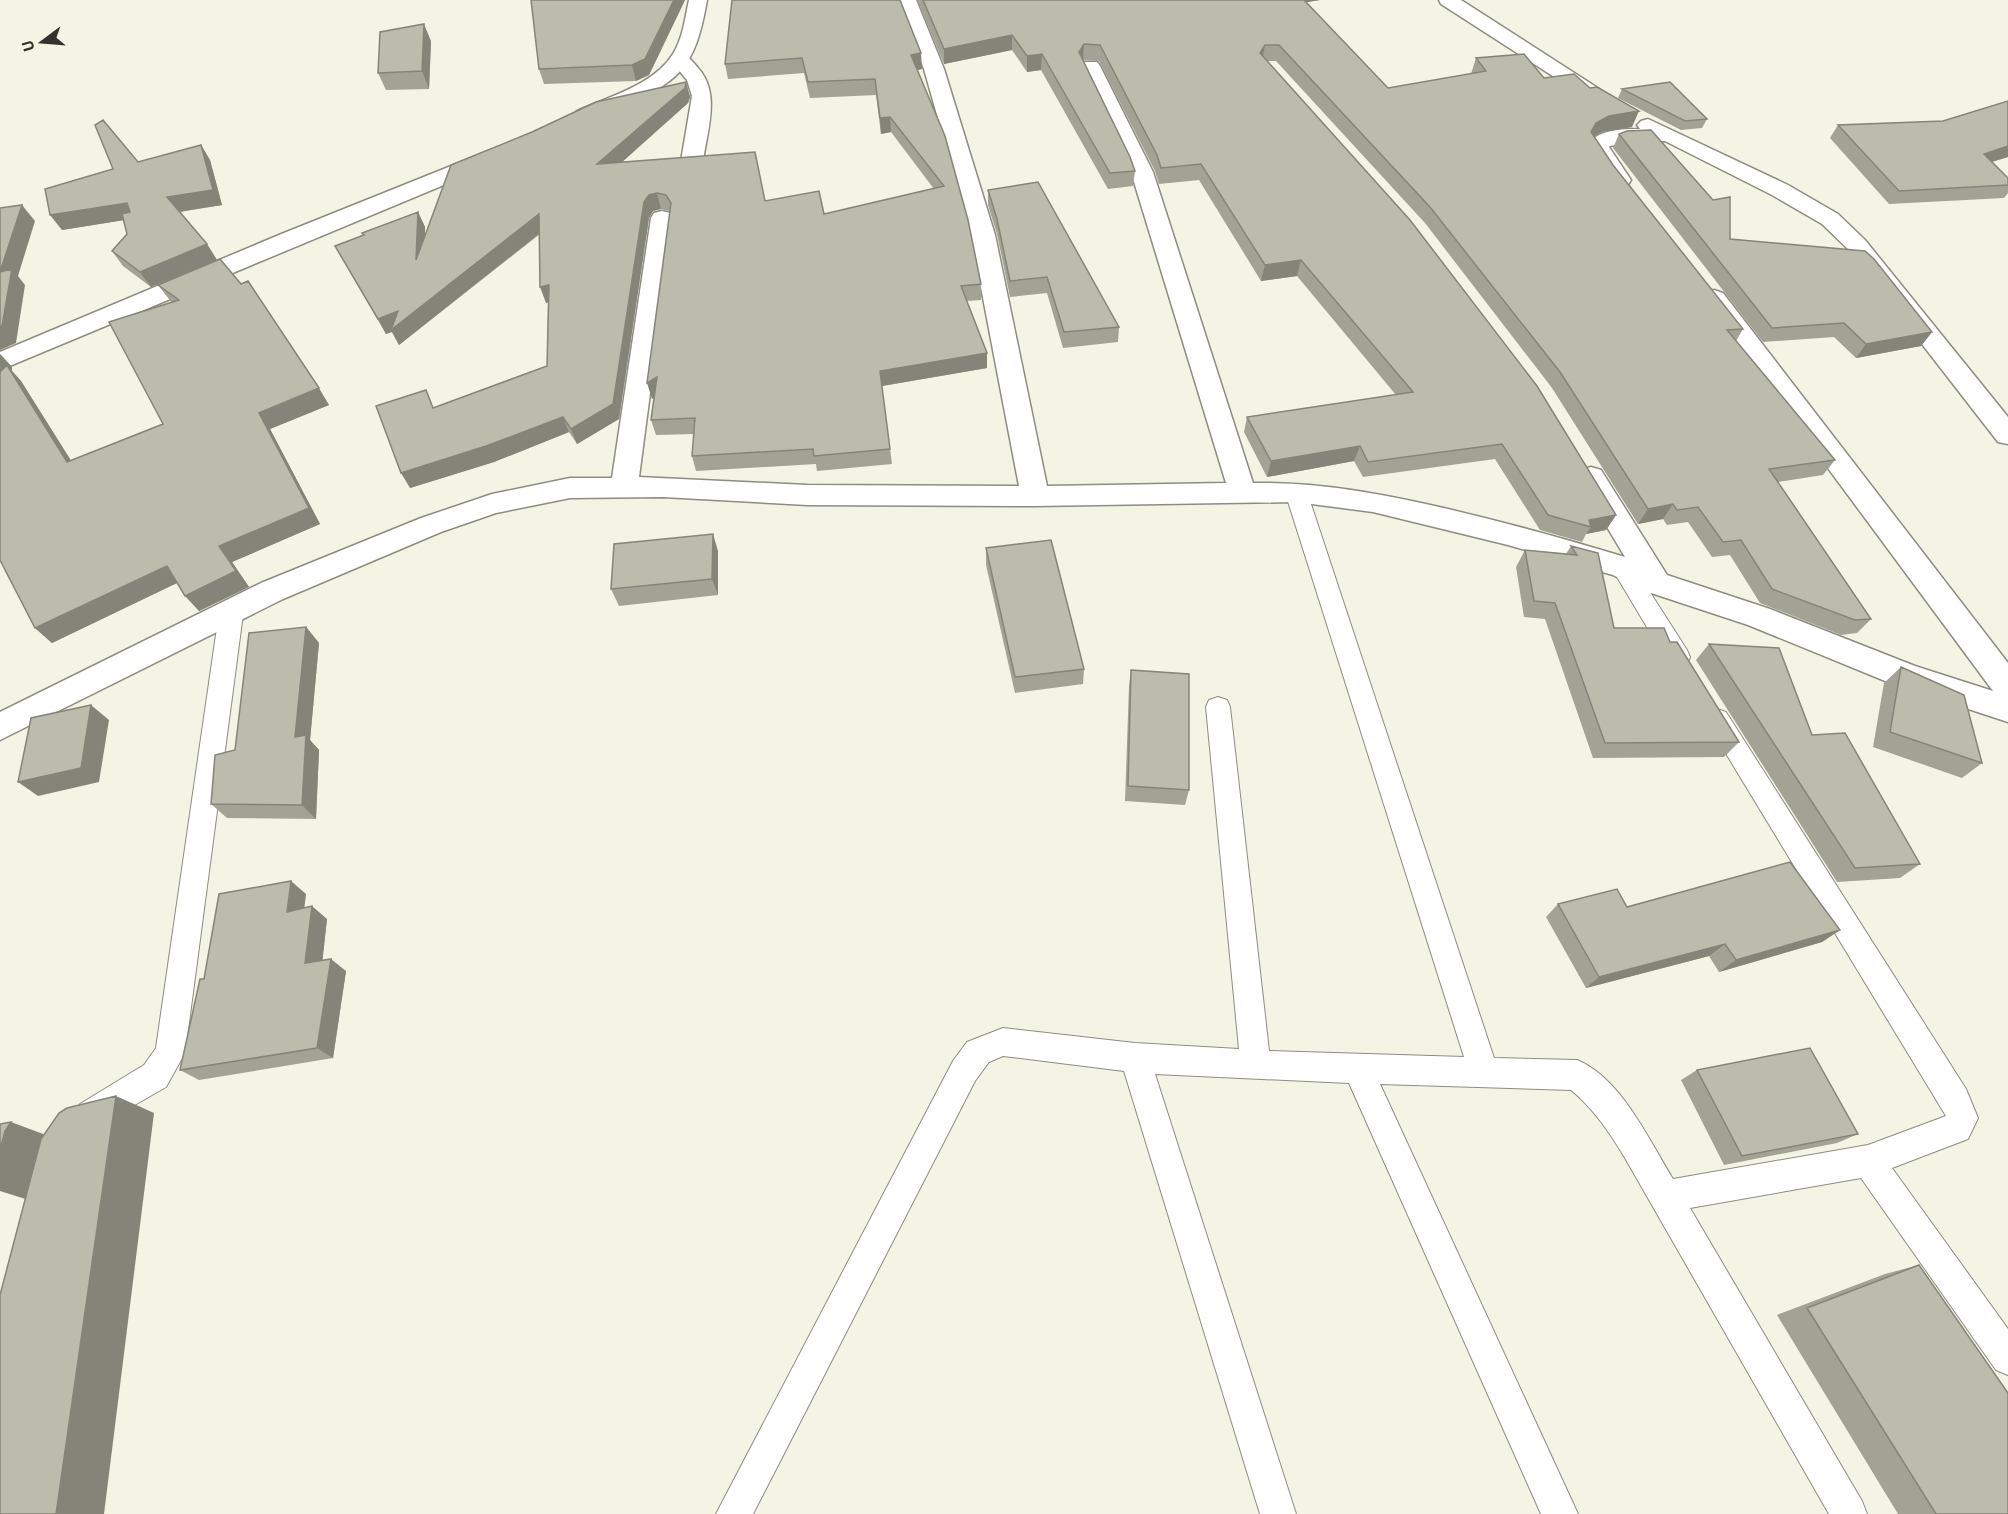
<svg xmlns="http://www.w3.org/2000/svg" width="2008" height="1514" viewBox="0 0 2008 1514" font-family="'Titillium Web',sans-serif">
<style>
.lines{fill:none;stroke-linecap:round;stroke-linejoin:round}
.service-casing{stroke:#8d8d7f;stroke-width:2}
.minor-casing{stroke:#8d8d7f;stroke-width:3}
.tertiary-casing{stroke:#8d8d7f;stroke-width:3}
.service{fill:#fff;fill-rule:evenodd}
.minor{fill:#fff;fill-rule:evenodd}
.tertiary{fill:#fff;fill-rule:evenodd}
.wall{fill:#a2a295}
.shaded-wall{fill:#848479}
.building{fill:#bcbcad;stroke:#848479;stroke-width:1.5}
</style>
<rect width="100%" height="100%" fill="#f4f4e4"/>
<g class="lines">
<g class="service-casing">
<path id="service" d="M 1296,484 L 1304,487 L 1307,492 L 1494,1058 L 1577,1060 C 1621,1078 1649,1140 1673,1179 L 1868,1145 L 1946,1116 L 1705,719 L 1708,712 L 1717,709 L 1726,712 L 1966,1089 L 1978,1118 L 1968,1139 L 1892,1168 L 2008,1329 L 2008,1375 L 1996,1370 L 1861,1178 L 1690,1208 L 1862,1501 L 1867,1514 L 1829,1514 L 1625,1158 C 1610,1133 1594,1109 1571,1090 L 1380,1084 L 1578,1514 L 1541,1514 L 1349,1083 L 1155,1074 L 1296,1514 L 1260,1514 L 1124,1071 L 1003,1056 L 989,1062 L 975,1081 L 753,1514 L 716,1514 L 953,1061 L 967,1042 L 1003,1028 L 1135,1043 L 1239,1049 L 1206,707 L 1209,700 L 1218,697 L 1227,700 L 1230,707 L 1269,1051 L 1464,1057 L 1285,492 L 1288,487 Z
M 1622,558 L 1630,561 L 1687,650 L 1690,657 L 1687,664 L 1678,667 L 1669,664 L 1611,567 L 1614,561 Z
M 231,605 L 239,608 L 243,614 L 185,1053 L 166,1087 L 91,1130 L 80,1126 L 76,1115 L 80,1104 L 144,1065 L 156,1048 L 219,614 L 223,608 Z"/>
</g>
<g class="minor-casing">
<path id="minor" d="M 898,0 L 916,0 L 944,69 L 995,235 L 1047,486 L 1226,483 L 1131,172 L 1080,66 L 1083,62 L 1097,62 L 1100,66 L 1153,172 L 1253,483 C 1320,482 1383,494 1448,509 C 1507,523 1566,539 1625,557 L 1577,477 L 1581,470 L 1591,467 L 1601,470 L 1667,575 L 1770,609 L 1915,666 L 1993,691 L 1702,298 L 1705,293 L 1714,290 L 1723,293 L 2008,663 L 2008,722 L 1895,685 L 1748,625 L 1645,591 L 1613,575 L 1508,545 L 1373,512 L 1296,502 L 1035,506 L 807,505 L 663,497 L 570,498 L 496,513 L 441,532 L 283,599 L 0,740 L 0,712 L 261,583 L 421,518 L 492,494 L 570,478 L 612,478 L 651,218 L 654,213 L 662,211 L 670,213 L 673,218 L 639,477 L 807,485 L 1019,486 L 971,235 L 924,69 Z
M 1439,0 L 1461,0 L 1607,94 L 1610,98 L 1607,102 L 1600,104 L 1593,102 L 1441,4 Z
M 680,54 C 689,56 693,62 698,68 C 721,93 707,131 703,161 L 700,166 L 692,168 L 684,166 L 681,161 L 692,96 L 687,80 L 670,60 L 673,56 Z
M 1648,119 L 1788,185 L 1838,214 L 1865,240 L 2008,417 L 2008,444 L 1998,442 L 1849,250 L 1822,224 L 1772,195 L 1665,141 L 1630,142 L 1610,146 L 1609,147 L 1631,180 L 1628,185 L 1620,187 L 1612,185 L 1586,146 C 1598,129 1622,129 1640,129 L 1637,125 L 1641,121 Z"/>
</g>
<g class="tertiary-casing">
<path id="tertiary" d="M 689,0 L 707,0 C 695,69 680,82 616,109 C 603,114 590,123 577,119 L 574,115 L 577,111 C 608,97 654,85 673,54 C 683,38 685,18 689,0 Z
M 491,150 L 499,152 L 502,157 L 499,162 L 0,370 L 0,352 L 279,235 Z"/>
</g>
<use href="#service" class="service"/>
<use href="#minor" class="minor"/>
<use href="#tertiary" class="tertiary"/>
</g>
<path class="wall" d="M 531,0 L 685,0 L 649,75 L 636,81 L 544,84 L 539,69 Z
M 732,0 L 922,69 L 917,70 L 981,284 L 981,300 L 967,301 L 987,353 L 987,368 L 882,386 L 892,464 L 817,471 L 816,464 L 696,471 L 692,456 L 694,434 L 656,435 L 651,420 L 655,397 L 652,399 L 670,211 L 661,209 L 653,211 L 649,218 L 619,419 L 577,444 L 569,432 L 494,462 L 410,488 L 435,408 L 547,366 L 548,302 L 546,303 L 540,234 L 399,345 L 392,332 L 386,334 L 335,246 L 363,236 L 362,233 L 418,212 L 425,227 L 425,237 L 686,82 L 690,97 L 688,103 L 622,162 L 765,201 L 824,214 L 934,189 L 891,132 L 881,134 L 876,95 L 810,98 L 804,73 L 728,79 L 725,64 Z
M 917,0 L 1320,0 L 1306,2 L 1388,88 L 1471,74 L 1476,58 L 1544,78 L 1632,127 L 1602,132 L 1594,136 L 1613,165 L 1743,329 L 1736,341 L 1835,460 L 1823,475 L 1778,482 L 1871,619 L 1857,633 L 1841,635 L 1760,603 L 1730,555 L 1712,557 L 1688,522 L 1667,525 L 1663,519 L 1638,524 L 1552,388 L 1425,223 L 1276,61 L 1267,61 L 1616,515 L 1606,530 L 1586,534 L 1582,542 L 1540,530 L 1495,459 L 1363,477 L 1354,461 L 1267,477 L 1244,432 L 1247,417 L 1396,395 L 1297,276 L 1261,281 L 1199,180 L 1159,184 L 1155,171 L 1099,61 L 1083,60 L 1135,171 L 1133,186 L 1108,189 L 1041,70 L 1027,72 L 1012,50 L 944,64 Z
M 431,41 L 429,89 L 386,90 L 378,73 Z
M 1622,89 L 1707,119 L 1702,128 L 1681,130 L 1618,98 Z
M 2008,101 L 2008,157 L 1992,162 L 2008,178 L 2008,193 L 2004,198 L 1889,204 L 1830,138 L 1838,125 L 1943,121 Z
M 1619,134 L 1730,239 L 1932,332 L 1921,346 L 1856,358 L 1834,337 L 1763,342 L 1613,148 Z
M 201,145 L 210,160 L 222,205 L 180,212 L 207,244 L 217,260 L 151,287 L 123,266 L 112,251 L 127,234 L 124,220 L 62,230 L 138,162 Z
M 988,190 L 1119,327 L 1118,342 L 1063,348 L 1047,293 L 1010,297 L 997,234 L 988,205 Z
M 158,285 L 329,405 L 270,429 L 320,524 L 232,562 L 249,587 L 199,611 L 177,583 L 52,643 L 35,628 L 0,354 L 12,367 L 12,371 L 21,381 L 71,461 L 163,424 L 172,303 Z
M 1571,546 L 1598,553 L 1614,628 L 1670,642 L 1739,742 L 1724,757 L 1593,758 L 1545,619 L 1524,617 L 1516,567 L 1525,550 L 1566,554 Z
M 986,548 L 1084,669 L 1083,684 L 1015,693 L 986,565 Z
M 718,551 L 718,595 L 619,606 L 611,589 Z
M 306,627 L 319,643 L 310,740 L 319,750 L 316,819 L 227,818 L 211,804 L 235,750 Z
M 1709,644 L 1812,735 L 1920,864 L 1900,878 L 1837,882 L 1696,660 Z
M 1901,667 L 1982,763 L 1962,778 L 1873,747 L 1884,683 Z
M 1131,670 L 1189,790 L 1185,805 L 1125,801 L 1129,686 Z
M 306,894 L 304,908 L 327,919 L 322,960 L 346,971 L 333,1058 L 199,1080 L 180,1070 L 204,979 Z
M 1558,904 L 1627,907 L 1840,930 L 1822,942 L 1719,972 L 1709,956 L 1586,988 L 1546,917 Z
M 1697,1070 L 1858,1134 L 1837,1143 L 1724,1165 L 1681,1080 Z
M 1919,1265 L 2008,1514 L 1898,1514 L 1777,1315 L 1885,1274 Z"/>
<path class="shaded-wall" d="M 674,0 L 685,0 L 649,75 L 636,81 L 632,65 Z
M 1292,0 L 1320,0 L 1291,5 Z
M 424,24 L 431,41 L 429,89 L 422,71 Z
M 1012,35 L 1012,50 L 944,64 L 944,49 Z
M 1084,44 L 1083,60 L 1079,52 Z
M 1265,45 L 1262,61 L 1260,53 Z
M 921,53 L 922,69 L 912,71 L 911,55 Z
M 1042,54 L 1041,70 L 1027,72 L 1027,56 Z
M 686,82 L 690,97 L 688,103 L 602,180 L 597,164 Z
M 1639,111 L 1632,127 L 1602,132 L 1590,139 L 1591,132 L 1596,123 L 1609,116 Z
M 890,117 L 891,132 L 881,134 L 880,118 Z
M 201,145 L 210,160 L 222,205 L 177,212 L 167,197 Z
M 2008,146 L 2008,157 L 1974,167 L 1984,154 Z
M 657,193 L 661,209 L 653,211 L 649,218 L 619,419 L 577,444 L 571,429 L 644,202 L 649,195 Z
M 127,203 L 137,218 L 62,230 L 50,215 Z
M 22,205 L 35,221 L 18,276 L 25,285 L 16,343 L 0,350 L 0,272 Z
M 418,212 L 425,227 L 424,276 L 416,260 Z
M 539,214 L 545,229 L 399,345 L 392,332 L 386,334 L 378,319 Z
M 207,244 L 217,260 L 151,287 L 140,272 Z
M 1301,260 L 1297,276 L 1261,281 L 1265,265 Z
M 549,285 L 555,301 L 546,303 L 540,287 Z
M 1932,332 L 1921,346 L 1856,358 L 1866,344 Z
M 987,353 L 987,368 L 882,386 L 880,371 Z
M 0,354 L 12,367 L 12,371 L 21,381 L 82,478 L 0,388 Z
M 657,377 L 662,392 L 652,399 L 647,383 Z
M 319,388 L 329,405 L 270,429 L 320,524 L 232,562 L 249,587 L 199,611 L 185,596 L 219,546 L 259,413 Z
M 563,417 L 569,432 L 494,462 L 410,488 L 401,473 Z
M 1360,446 L 1354,461 L 1267,477 L 1271,461 Z
M 1673,504 L 1663,519 L 1638,524 L 1648,509 Z
M 1616,515 L 1606,530 L 1586,534 L 1591,527 L 1589,520 Z
M 713,534 L 718,551 L 718,595 L 712,579 Z
M 167,566 L 181,581 L 52,643 L 35,628 Z
M 306,627 L 319,643 L 310,740 L 319,750 L 316,819 L 302,805 L 295,737 Z
M 91,705 L 109,720 L 99,782 L 38,796 L 18,782 Z
M 291,881 L 306,894 L 302,924 L 287,912 Z
M 312,906 L 327,919 L 321,975 L 305,963 Z
M 1840,930 L 1822,942 L 1719,972 L 1736,960 Z
M 1725,944 L 1709,956 L 1586,988 L 1599,977 Z
M 331,959 L 346,971 L 333,1058 L 317,1048 Z
M 116,1096 L 154,1113 L 104,1514 L 56,1514 Z
M 11,1122 L 54,1138 L 35,1202 L 0,1191 L 0,1150 L 5,1131 Z"/>
<path class="building" d="M 531,0 L 674,0 L 645,59 L 632,65 L 539,69 Z
M 732,0 L 900,0 L 921,53 L 911,55 L 945,136 L 968,220 L 981,284 L 961,286 L 987,353 L 880,371 L 890,449 L 814,456 L 813,449 L 692,456 L 695,418 L 651,420 L 657,377 L 647,383 L 671,203 L 666,195 L 657,193 L 649,195 L 644,202 L 613,404 L 571,429 L 563,417 L 486,446 L 401,473 L 376,406 L 426,390 L 433,408 L 547,366 L 549,285 L 540,287 L 539,214 L 391,330 L 398,311 L 378,319 L 335,246 L 364,235 L 362,233 L 418,212 L 416,260 L 451,165 L 532,132 L 596,102 L 686,82 L 685,88 L 597,164 L 755,152 L 765,201 L 819,191 L 824,214 L 944,186 L 890,117 L 880,118 L 875,79 L 808,82 L 802,58 L 725,64 Z
M 923,0 L 1304,0 L 1388,88 L 1486,71 L 1476,58 L 1524,54 L 1544,78 L 1574,74 L 1590,88 L 1597,87 L 1639,111 L 1609,116 L 1596,123 L 1591,132 L 1613,165 L 1743,329 L 1727,330 L 1835,460 L 1769,469 L 1871,619 L 1855,620 L 1772,589 L 1741,540 L 1723,542 L 1698,507 L 1677,510 L 1673,504 L 1648,509 L 1560,372 L 1430,207 L 1279,45 L 1265,45 L 1260,53 L 1410,220 L 1537,386 L 1616,515 L 1589,520 L 1591,527 L 1548,515 L 1502,444 L 1368,462 L 1360,446 L 1271,461 L 1247,417 L 1413,392 L 1301,260 L 1265,265 L 1201,164 L 1161,168 L 1157,155 L 1100,45 L 1084,44 L 1079,52 L 1130,157 L 1135,171 L 1110,173 L 1042,54 L 1027,56 L 1012,35 L 944,49 Z
M 424,24 L 422,71 L 378,73 L 380,32 Z
M 1670,82 L 1707,119 L 1685,121 L 1622,89 Z
M 2008,101 L 2008,146 L 1984,154 L 2008,178 L 2008,185 L 1899,191 L 1838,125 L 1943,121 Z
M 103,120 L 138,162 L 201,145 L 213,190 L 167,197 L 207,244 L 140,272 L 112,251 L 127,234 L 122,214 L 130,212 L 127,203 L 50,215 L 45,189 L 113,169 L 95,125 Z
M 1651,130 L 1713,200 L 1730,197 L 1730,239 L 1865,251 L 1874,259 L 1932,332 L 1866,344 L 1844,323 L 1772,328 L 1619,134 L 1627,131 Z
M 1038,182 L 1119,327 L 1064,332 L 1047,277 L 1010,281 L 997,219 L 988,190 Z
M 22,205 L 0,272 L 12,269 L 2,326 L 0,327 L 0,208 Z
M 220,259 L 241,284 L 248,281 L 319,388 L 259,413 L 309,508 L 219,546 L 236,571 L 185,596 L 167,566 L 35,628 L 0,560 L 0,372 L 7,365 L 67,462 L 163,424 L 109,322 L 179,300 L 158,285 Z
M 713,534 L 712,579 L 611,589 L 614,544 Z
M 1051,540 L 1084,669 L 1015,677 L 986,548 Z
M 1571,546 L 1598,553 L 1614,628 L 1664,628 L 1670,642 L 1677,642 L 1739,742 L 1605,743 L 1555,603 L 1534,601 L 1525,550 L 1577,555 Z
M 306,627 L 295,737 L 306,735 L 302,805 L 211,804 L 215,755 L 235,750 L 249,633 Z
M 1709,644 L 1779,648 L 1812,735 L 1845,733 L 1920,864 L 1855,868 Z
M 1901,667 L 1964,695 L 1982,763 L 1890,732 Z
M 1131,670 L 1189,674 L 1189,790 L 1128,786 Z
M 91,705 L 81,768 L 18,782 L 31,718 Z
M 1790,862 L 1840,930 L 1736,960 L 1725,944 L 1599,977 L 1558,904 L 1617,889 L 1627,907 Z
M 291,881 L 287,912 L 312,906 L 305,963 L 331,959 L 317,1048 L 180,1070 L 200,979 L 204,979 L 219,894 Z
M 1810,1048 L 1858,1134 L 1742,1156 L 1697,1070 Z
M 116,1096 L 56,1514 L 0,1514 L 0,1295 L 41,1139 L 59,1113 L 67,1108 Z
M 11,1122 L 5,1131 L 0,1150 L 0,1124 Z
M 1919,1265 L 2008,1393 L 2008,1514 L 1936,1514 L 1807,1308 Z"/>
<g transform="translate(42 42) rotate(254)" stroke="#f4f4e4" stroke-width="4.5" paint-order="stroke">
<path d="M0-4.5L10 22L0 15L-10 22Z" fill="#33332d"/>
<text y="-9" font-size="16" font-weight="bold" text-anchor="middle" fill="#33332d">U</text>
</g>
</svg>
